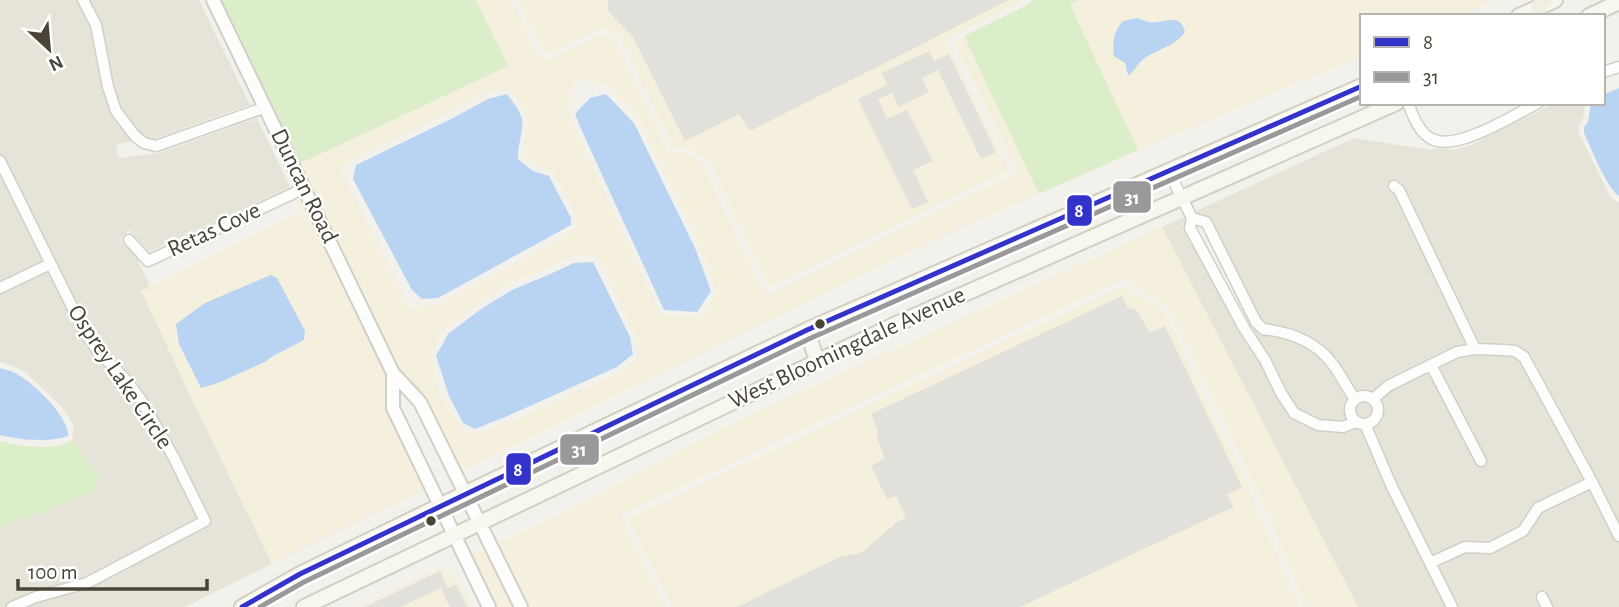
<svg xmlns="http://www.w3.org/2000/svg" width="1619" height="607" viewBox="0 0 1619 607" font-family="'Alegreya Sans',sans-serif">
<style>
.residential{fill:#e6e4d8}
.commercial{fill:#f5efdd;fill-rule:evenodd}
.green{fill:#dbeec9}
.parking{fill:#e1e0da}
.water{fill:#b9d4f2}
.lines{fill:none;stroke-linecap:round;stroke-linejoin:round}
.minor-casing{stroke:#d0cfc8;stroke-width:13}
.tertiary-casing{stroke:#d0cfc8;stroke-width:16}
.secondary-casing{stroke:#d2d0c2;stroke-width:18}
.primary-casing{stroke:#d5d1b7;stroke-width:19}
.minor{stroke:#fdfdfc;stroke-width:10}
.tertiary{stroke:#fdfdfc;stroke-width:12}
.secondary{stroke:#f7f6ef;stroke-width:14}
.primary{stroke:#f1efe4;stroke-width:16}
.bus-1-casing{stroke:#fff;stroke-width:10}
.bus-2-casing{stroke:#fff;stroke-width:10}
.bus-1{stroke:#33c;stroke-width:5}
.bus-2{stroke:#999;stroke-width:5}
.bus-dot{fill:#494436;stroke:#fff;stroke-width:2.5}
.labels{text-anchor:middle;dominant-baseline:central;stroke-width:5;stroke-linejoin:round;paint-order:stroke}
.street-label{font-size:24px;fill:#494436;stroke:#fff}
.line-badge{stroke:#fff;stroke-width:2.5}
.badge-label{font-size:19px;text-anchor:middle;font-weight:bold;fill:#fff}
</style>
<rect width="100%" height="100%" fill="#f2f1eb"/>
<path class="residential" d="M 0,0 L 199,0 L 250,105 L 154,139 L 116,144 L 119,158 L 159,153 L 257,118 L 290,187 L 149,252 L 129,230 L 120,240 L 136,257 L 150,286 L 142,291 L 186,387 L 272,564 L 184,607 L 0,607 L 0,528 L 94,492 L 99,476 L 72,440 L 74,427 L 68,416 L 61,406 L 25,372 L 13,366 L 0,362 Z
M 1555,103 L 1585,103 L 1583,120 L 1578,125 L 1579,133 L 1611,198 L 1619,203 L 1619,607 L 1358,607 L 1162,227 L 1184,217 L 1243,336 L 1254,330 L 1196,211 L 1354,138 L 1430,150 L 1436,148 L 1453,150 L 1471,145 Z"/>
<path class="commercial" d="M 476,0 L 512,0 L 540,59 L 544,61 L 604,34 L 616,41 L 668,151 L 693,156 L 702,163 L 764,290 L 768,293 L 772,293 L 1013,174 L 1014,167 L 953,42 L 964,36 L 1039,194 L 969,224 L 821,295 L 462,471 L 426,399 L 400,370 L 400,367 L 398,366 L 301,163 L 508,66 ZM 589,80 L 606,85 L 639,120 L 700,246 L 717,291 L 716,295 L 700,317 L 665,316 L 660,313 L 576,131 L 570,115 L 570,111 L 573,107 L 571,89 L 578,81 ZM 507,88 L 510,89 L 521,103 L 528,119 L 523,156 L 535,165 L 553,172 L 576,215 L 576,228 L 574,231 L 441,304 L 423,305 L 411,312 L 340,168 L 350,163 L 353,160 L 448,113 L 486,93 ZM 574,256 L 593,256 L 597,258 L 608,277 L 624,314 L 636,337 L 637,358 L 619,373 L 508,423 L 477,434 L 473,434 L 460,427 L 439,391 L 431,358 L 431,355 L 443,331 L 478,304 L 509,284 Z
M 518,0 L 1023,0 L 945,39 L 1009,170 L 769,287 L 707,159 L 695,150 L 672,147 L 620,37 L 604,27 L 545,55 Z
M 1078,0 L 1496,0 L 1460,16 L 1362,16 L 1362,56 L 1138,150 L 1070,5 ZM 1137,18 L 1148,22 L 1176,20 L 1182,24 L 1174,43 L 1145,58 L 1128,74 L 1125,63 L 1130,19 Z
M 303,197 L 385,371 L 384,372 L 387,375 L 387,411 L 425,489 L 272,564 L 141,291 L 302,211 L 297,200 ZM 205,303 L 305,336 L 304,340 L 273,356 L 265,362 L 218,383 L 176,324 Z
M 1162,227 L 1358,607 L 1306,607 L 1258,494 L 1169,308 L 1123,279 L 624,513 L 621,517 L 622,521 L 666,607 L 528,607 L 498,543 L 559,515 L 722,428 Z
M 1123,286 L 1164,310 L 1252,496 L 1300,607 L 672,607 L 627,519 Z
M 486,548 L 514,607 L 496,607 L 471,555 Z
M 440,567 L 458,580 L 471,607 L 358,607 Z"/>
<path class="green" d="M 221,0 L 476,0 L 508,66 L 301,163 Z
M 1032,0 L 1078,0 L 1070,5 L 1138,150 L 1039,194 L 964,36 L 1029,4 Z
M 72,440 L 99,476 L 97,486 L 94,492 L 0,528 L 0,441 C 22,446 52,452 72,440 Z"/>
<path class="parking" d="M 609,0 L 1009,0 L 750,131 L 739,114 L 685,141 L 633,37 L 607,10 Z
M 929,51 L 934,61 L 949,54 L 996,152 L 981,159 L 938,70 L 922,78 L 929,92 L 899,107 L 892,93 L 878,99 L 887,119 L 907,110 L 933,161 L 913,170 L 928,202 L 912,209 L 858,99 L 887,85 L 882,73 Z
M 1122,296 L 1128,308 L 1136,310 L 1140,315 L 1149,333 L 1165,326 L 1242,487 L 1227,495 L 1233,507 L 1020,607 L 737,607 L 842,556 L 857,554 L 865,550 L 897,522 L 906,518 L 896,496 L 887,499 L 871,466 L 885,458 L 877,438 L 878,431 L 871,414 Z
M 440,571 L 448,588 L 456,585 L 467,607 L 450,607 L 441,588 L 400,607 L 365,607 Z"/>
<path class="water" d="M 1137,18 C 1141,19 1144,21 1149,22 C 1163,25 1179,10 1185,32 C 1175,46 1159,49 1146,57 C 1139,62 1135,69 1130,75 L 1128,75 L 1125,63 L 1114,56 C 1112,43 1114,31 1123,21 Z
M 1619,88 L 1619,196 C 1607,188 1591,148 1584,133 L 1584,127 L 1588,122 L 1591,103 L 1603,103 L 1603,95 Z
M 507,94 C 512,101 520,110 522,119 C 524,131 517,146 518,159 L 533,171 L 549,176 L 571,218 L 571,225 L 438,298 L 422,299 L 412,290 L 353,179 L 356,165 L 451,119 L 488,99 Z
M 606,94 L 634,123 L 695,248 L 711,291 L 697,312 L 664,310 L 581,129 L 575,114 L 590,98 Z
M 574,263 L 593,262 L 630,337 L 633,354 L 617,367 L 505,417 L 475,429 L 463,423 L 449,396 L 436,356 L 448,334 L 481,309 L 512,290 L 548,275 Z
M 271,275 L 277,278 L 285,293 L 305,331 L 304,340 L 273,356 L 265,362 L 218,383 L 201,388 L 179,344 L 176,324 L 205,303 Z
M 0,368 C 4,369 7,370 11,371 C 29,378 70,417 68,436 C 46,443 22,440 0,435 Z"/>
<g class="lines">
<g class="minor-casing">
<path id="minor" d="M 83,0 L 96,25 L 108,87 L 116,111 L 135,136 L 144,143 L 156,146 L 266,107
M 1603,72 L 1619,67
M 1408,103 C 1413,116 1419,133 1432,139 C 1456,152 1514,115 1538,103
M 0,161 L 85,333 L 98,351 L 127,381 L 141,400 L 174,458 L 205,521 L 87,583 L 36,597 L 12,607
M 1168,170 L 1192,218 L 1190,228 L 1244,328 L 1265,360 L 1281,393 L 1294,413 L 1318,425 L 1343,427 L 1356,422
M 1394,186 L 1399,190 L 1475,349
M 1192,218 L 1206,222 L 1256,322 L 1263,329 C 1289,332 1314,340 1331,362 C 1340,373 1346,387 1355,399
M 129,240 L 148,261 L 305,188
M 0,288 L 50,264
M 1431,365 L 1481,461
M1350 410a14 14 0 1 1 28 0a14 14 0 1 1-28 0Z
M 1373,399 L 1388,386 L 1457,352 L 1475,349 L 1504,350 L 1515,351 L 1524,357 L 1592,482 L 1619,536
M 1365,424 L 1392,487 L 1452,607
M 1430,563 L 1465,547 L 1490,548 L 1523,531 L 1538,508 L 1592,482
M 1542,597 L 1547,607"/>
</g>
<g class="tertiary-casing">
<path id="tertiary" d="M 213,0 L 393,373 L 420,402 L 521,607
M 393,373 L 393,408 L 489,607"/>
</g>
<g class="secondary-casing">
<path id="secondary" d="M 1519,16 L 1555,0
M 1589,16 L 1619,2
M 807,330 L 817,361
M 242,607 L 300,574 L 466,493 L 807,330 L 1362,86
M 304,607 L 894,325 L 1396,103"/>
</g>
<g class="primary-casing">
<path id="primary" d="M 1539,7 L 1545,0"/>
</g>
<use href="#minor" class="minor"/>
<use href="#tertiary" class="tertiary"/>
<use href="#secondary" class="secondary"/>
<use href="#primary" class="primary"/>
<g class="bus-1-casing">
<path id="bus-1" d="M 242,607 L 300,574 L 807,330 L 1362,86"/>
</g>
<g class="bus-2-casing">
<path id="bus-2" d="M 260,607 L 304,582 L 811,338 L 1362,96"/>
</g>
<use href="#bus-1" class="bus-1"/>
<use href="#bus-2" class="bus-2"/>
</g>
<g class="bus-dot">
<circle cx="820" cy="324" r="6"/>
<circle cx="431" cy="521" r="6"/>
</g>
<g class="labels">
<g class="street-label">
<text transform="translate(304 186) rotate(64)">Duncan Road</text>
<text transform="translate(214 230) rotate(-25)">Retas Cove</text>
<text transform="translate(847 348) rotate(-25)">West Bloomingdale Avenue</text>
<text transform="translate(120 377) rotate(56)">Osprey Lake Circle</text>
</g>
</g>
<g class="line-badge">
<rect x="1112" y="180" width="40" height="34" rx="7" fill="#999"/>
<rect x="1066" y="194" width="27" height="33" rx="7" fill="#33c"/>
<rect x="559" y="433" width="41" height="33" rx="7" fill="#999"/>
<rect x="505" y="452" width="27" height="34" rx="7" fill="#33c"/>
</g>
<g class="badge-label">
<text x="1132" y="204">31</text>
<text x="1079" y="217">8</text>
<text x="579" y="456">31</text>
<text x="518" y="476">8</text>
</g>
<rect x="1360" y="14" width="245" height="91" fill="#ffffff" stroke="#b6b4af" stroke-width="2"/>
<rect x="1374" y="37" width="35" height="10" fill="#3333cc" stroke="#b6b4af" stroke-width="2"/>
<text x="1423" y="49" font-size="21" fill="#494436">8</text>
<rect x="1374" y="72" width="35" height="10" fill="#999999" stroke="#b6b4af" stroke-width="2"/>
<text x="1423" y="84" font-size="21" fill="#494436">31</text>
<g transform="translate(49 49) rotate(154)" stroke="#ffffff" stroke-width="5" paint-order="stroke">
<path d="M0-5L12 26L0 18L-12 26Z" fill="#494436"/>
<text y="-10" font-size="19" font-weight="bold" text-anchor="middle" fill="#494436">N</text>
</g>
<path d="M18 579v10h189v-10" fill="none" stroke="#494436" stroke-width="3.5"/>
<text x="28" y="579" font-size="21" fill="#494436" stroke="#ffffff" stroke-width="5" paint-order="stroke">100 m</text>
</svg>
